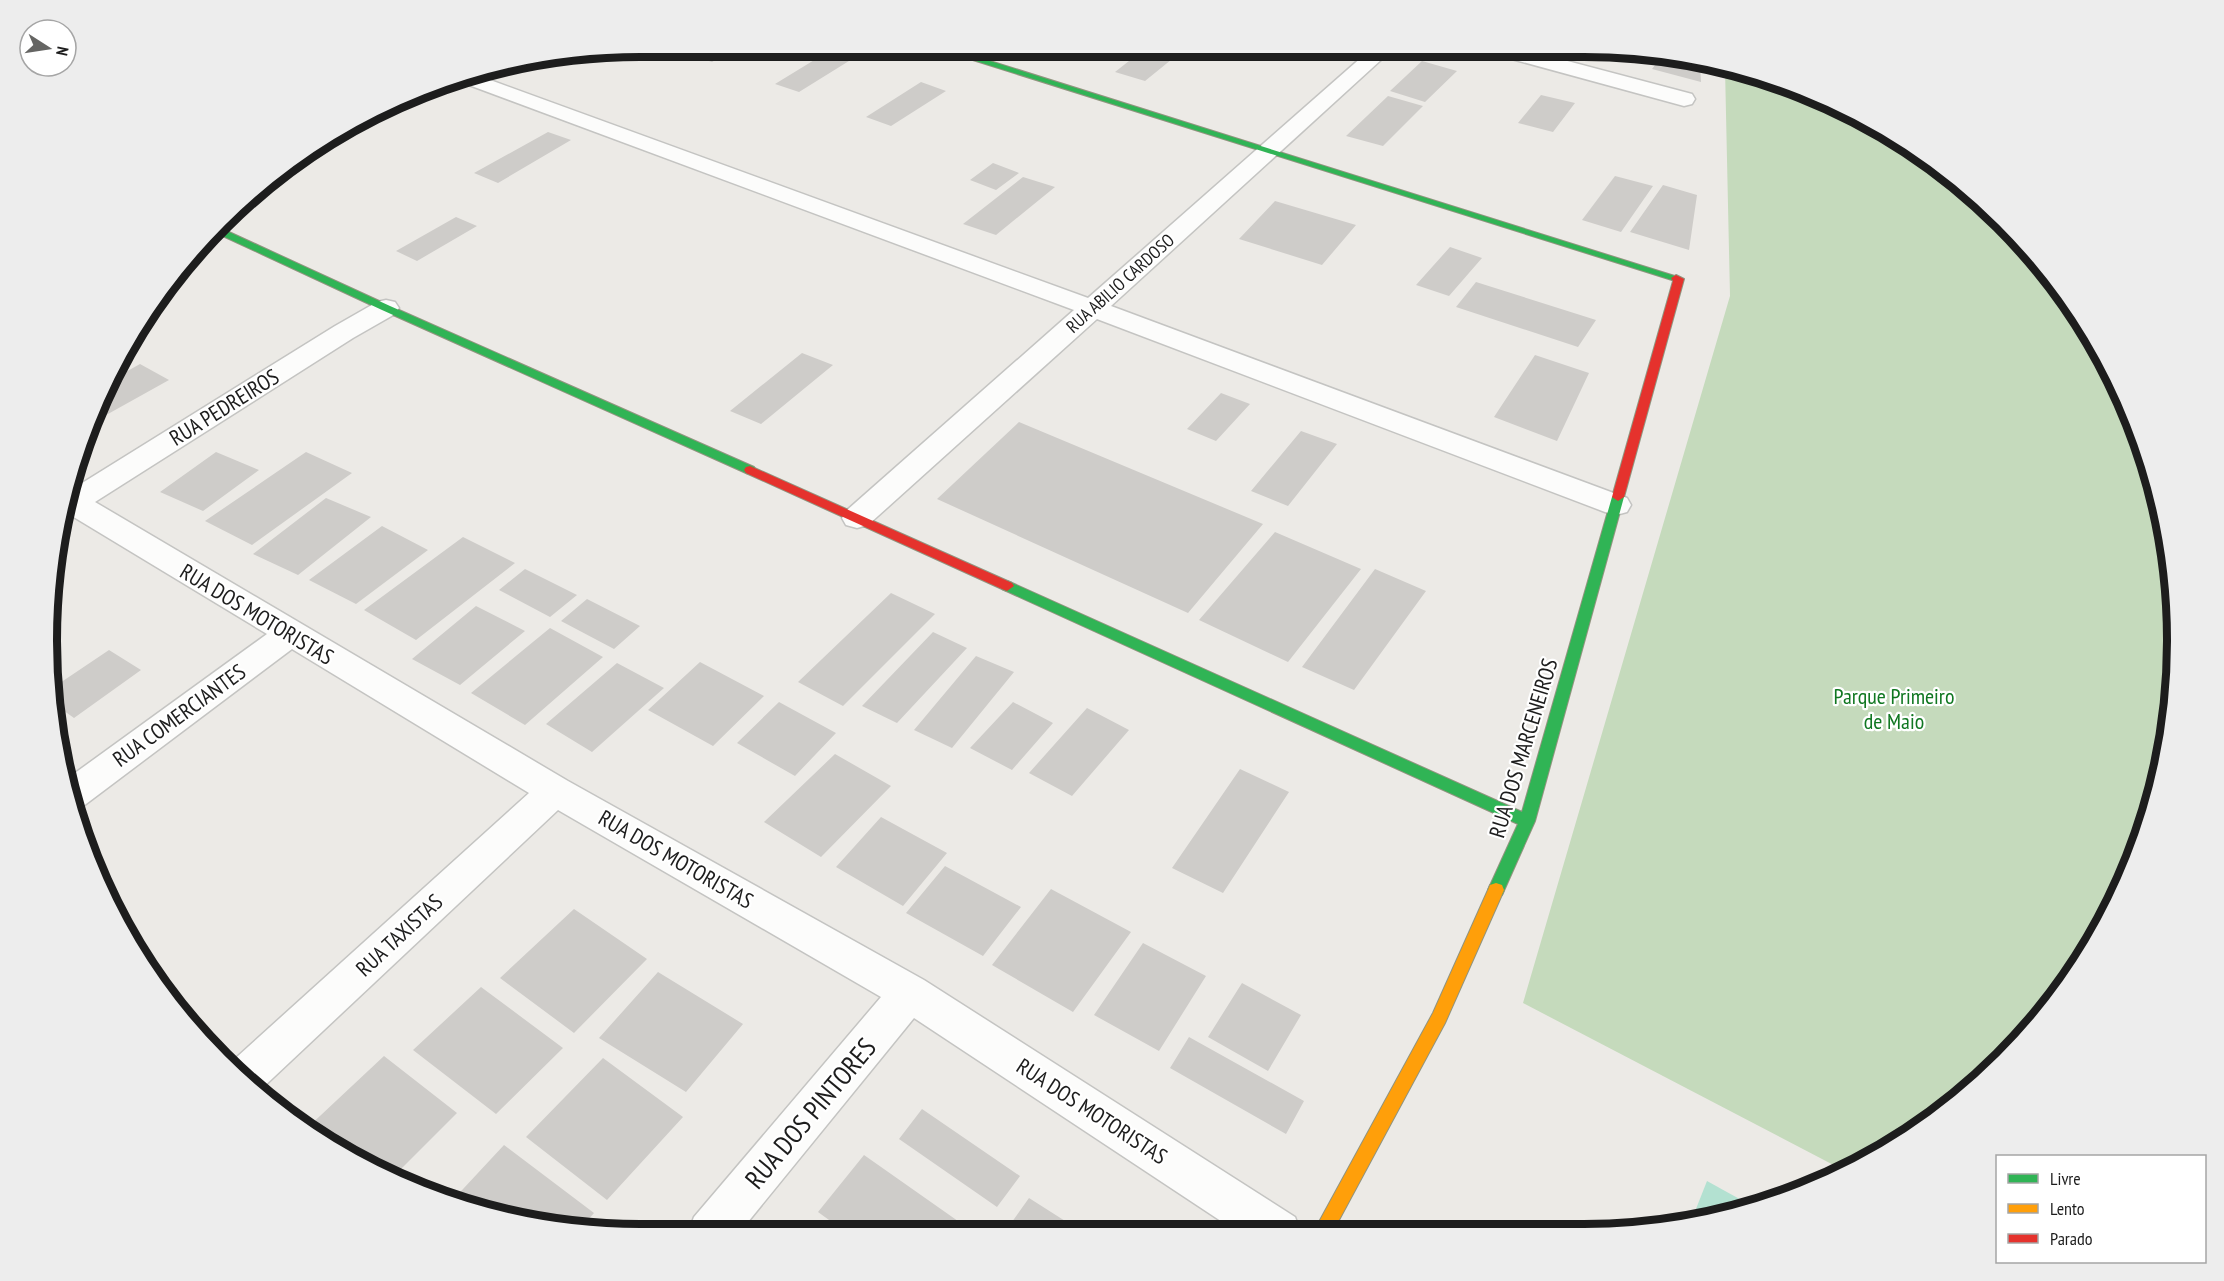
<svg xmlns="http://www.w3.org/2000/svg" width="2224" height="1281" viewBox="0 0 2224 1281" font-family="'PT Sans Narrow',sans-serif">
<style>
.forest{fill:#c5dabc}
.pitch{fill:#b3e1d1}
.building{fill:#ceccc9}
.lines{fill:none;stroke-linecap:round;stroke-linejoin:round}
.street-casing{stroke:#c4c4c2;stroke-width:3}
.fast-casing{stroke:#91947f;stroke-width:2}
.slow-casing{stroke:#91947f;stroke-width:2}
.jam-casing{stroke:#91947f;stroke-width:2}
.street{fill:#fcfcfb;fill-rule:evenodd}
.fast{fill:#30b455;fill-rule:evenodd}
.slow{fill:#ff9f0a;fill-rule:evenodd}
.jam{fill:#e5322d;fill-rule:evenodd}
.labels{text-anchor:middle;dominant-baseline:central;stroke-width:4.5;stroke-linejoin:round;paint-order:stroke}
.far-street-label{font-size:18px;fill:#1d1d1d;stroke:#fff}
.street-label{font-size:22px;fill:#1d1d1d;stroke:#fff}
.park-label{font-size:22px;fill:#107721;stroke:#fff}
.near-street-label{font-size:27px;fill:#1d1d1d;stroke:#fff}
.rim{fill:none;stroke:#1d1d1d;stroke-width:8}
</style>
<rect width="100%" height="100%" fill="#eceae6"/>
<path class="forest" d="M 1725,68 L 1774,78 L 1913,146 L 2003,220 L 2077,310 L 2132,413 L 2166,524 L 2177,640 L 2166,756 L 2132,868 L 2078,970 L 2003,1061 L 1881,1155 L 1845,1171 L 1523,1003 L 1730,296 Z"/>
<path class="pitch" d="M 1707,1181 L 1754,1207 L 1692,1219 Z"/>
<path class="building" d="M 1177,49 L 1182,51 L 1145,81 L 1115,72 L 1143,50 Z
M 697,51 L 730,51 L 712,62 L 690,55 Z
M 829,51 L 840,51 L 857,56 L 799,92 L 775,84 Z
M 1662,56 L 1700,63 L 1701,82 L 1652,69 Z
M 1422,61 L 1457,71 L 1425,102 L 1390,91 Z
M 921,82 L 946,91 L 891,126 L 866,117 Z
M 1541,95 L 1575,103 L 1553,132 L 1518,123 Z
M 1388,96 L 1423,106 L 1383,146 L 1346,136 Z
M 548,132 L 571,140 L 498,183 L 474,173 Z
M 993,163 L 1019,173 L 996,190 L 970,180 Z
M 1615,176 L 1653,186 L 1621,232 L 1582,220 Z
M 1023,177 L 1055,187 L 996,235 L 963,224 Z
M 1663,185 L 1697,195 L 1689,250 L 1630,232 Z
M 1275,201 L 1356,225 L 1322,265 L 1239,239 Z
M 456,217 L 477,226 L 417,261 L 396,251 Z
M 1450,247 L 1482,258 L 1449,296 L 1416,285 Z
M 1476,282 L 1596,320 L 1578,347 L 1456,307 Z
M 802,353 L 833,365 L 761,424 L 730,411 Z
M 1535,355 L 1589,373 L 1557,441 L 1494,417 Z
M 140,364 L 169,380 L 90,424 L 106,383 Z
M 1221,393 L 1250,404 L 1216,441 L 1187,429 Z
M 1019,422 L 1263,524 L 1188,613 L 937,499 Z
M 1301,431 L 1337,444 L 1288,506 L 1251,491 Z
M 216,452 L 259,470 L 203,511 L 160,492 Z
M 306,452 L 352,473 L 252,545 L 205,521 Z
M 326,498 L 371,517 L 298,575 L 253,554 Z
M 382,526 L 428,550 L 356,604 L 309,580 Z
M 1275,532 L 1361,569 L 1288,662 L 1199,620 Z
M 463,537 L 515,563 L 416,640 L 364,610 Z
M 525,569 L 577,595 L 550,617 L 499,590 Z
M 1375,569 L 1426,591 L 1354,690 L 1302,667 Z
M 891,593 L 935,614 L 843,706 L 798,682 Z
M 587,599 L 640,626 L 614,649 L 561,621 Z
M 476,606 L 525,631 L 460,685 L 412,659 Z
M 550,628 L 603,657 L 525,725 L 471,693 Z
M 933,632 L 967,648 L 897,723 L 862,706 Z
M 109,650 L 141,670 L 74,718 L 53,703 L 51,689 Z
M 976,656 L 1014,672 L 952,748 L 914,730 Z
M 700,662 L 764,696 L 713,746 L 648,710 Z
M 617,663 L 664,688 L 592,752 L 546,724 Z
M 779,702 L 836,733 L 795,776 L 737,743 Z
M 1013,702 L 1053,723 L 1012,770 L 970,748 Z
M 1087,708 L 1129,730 L 1072,796 L 1029,773 Z
M 835,754 L 891,786 L 821,857 L 764,822 Z
M 1240,769 L 1289,792 L 1223,893 L 1172,868 Z
M 881,817 L 947,853 L 903,906 L 836,867 Z
M 945,866 L 1021,907 L 983,956 L 906,913 Z
M 1051,889 L 1131,932 L 1073,1012 L 992,965 Z
M 574,909 L 647,959 L 574,1033 L 500,978 Z
M 1143,943 L 1206,976 L 1159,1051 L 1094,1015 Z
M 658,972 L 743,1024 L 686,1092 L 599,1038 Z
M 1242,983 L 1301,1015 L 1268,1071 L 1208,1037 Z
M 481,987 L 563,1048 L 496,1114 L 413,1050 Z
M 1189,1037 L 1304,1101 L 1286,1134 L 1170,1068 Z
M 384,1056 L 457,1113 L 394,1176 L 305,1130 Z
M 603,1058 L 683,1117 L 607,1200 L 526,1137 Z
M 922,1109 L 1020,1176 L 997,1207 L 899,1139 Z
M 504,1145 L 594,1213 L 580,1229 L 450,1203 Z
M 864,1155 L 965,1226 L 959,1233 L 847,1233 L 818,1212 Z
M 1029,1198 L 1084,1233 L 1004,1233 Z"/>
<g class="lines">
<g class="street-casing">
<path id="street" d="M 1483,48 L 1518,48 L 1692,94 L 1695,99 L 1692,104 L 1684,106 L 1486,52 Z
M 1371,49 L 1393,49 L 1111,306 L 1627,498 L 1631,505 L 1627,512 L 1616,515 L 1605,512 L 1097,319 L 868,525 L 857,528 L 846,525 L 842,518 L 846,511 L 1074,310 L 450,78 L 471,73 L 1088,298 Z
M 386,300 L 395,302 L 399,308 L 395,314 L 353,338 L 95,502 L 568,781 L 924,980 L 1295,1217 L 1301,1233 L 1239,1233 L 914,1018 L 739,1233 L 688,1233 L 694,1217 L 881,997 L 558,810 L 257,1093 L 228,1065 L 529,793 L 292,649 L 82,807 L 72,810 L 64,781 L 267,634 L 72,516 L 63,518 L 67,488 L 71,490 L 335,326 L 377,302 Z"/>
</g>
<g class="fast-casing">
<path id="fast" d="M 941,50 L 955,50 L 1681,278 L 1680,280 L 1672,280 Z
M 216,226 L 390,306 L 754,467 L 756,470 L 750,474 L 746,473 L 382,310 L 212,231 Z
M 1618,493 L 1624,497 L 1535,821 L 1502,895 L 1496,897 L 1490,895 L 1488,890 L 1518,824 L 1002,589 L 1000,586 L 1007,581 L 1012,583 L 1522,812 L 1612,497 Z"/>
</g>
<g class="slow-casing">
<path id="slow" d="M 1496,883 L 1502,885 L 1504,890 L 1445,1023 L 1332,1233 L 1313,1233 L 1433,1013 L 1488,890 L 1490,885 Z"/>
</g>
<g class="jam-casing">
<path id="jam" d="M 1676,275 L 1684,279 L 1624,497 L 1618,501 L 1612,497 L 1673,281 L 1671,278 Z
M 750,466 L 1012,583 L 1014,586 L 1007,591 L 1002,589 L 746,473 L 744,470 L 746,467 Z"/>
</g>
<use href="#street" class="street"/>
<use href="#fast" class="fast"/>
<use href="#slow" class="slow"/>
<use href="#jam" class="jam"/>
</g>
<g class="labels">
<g class="far-street-label">
<text transform="translate(1120 283) rotate(-42)">RUA ABILIO CARDOSO</text>
</g>
<g class="street-label">
<text transform="translate(224 407) rotate(-32)">RUA PEDREIROS</text>
<text transform="translate(257 614) rotate(31)">RUA DOS MOTORISTAS</text>
<text transform="translate(179 715) rotate(-36)">RUA COMERCIANTES</text>
<text transform="translate(1523 748) rotate(-73)">RUA DOS MARCENEIROS</text>
<text transform="translate(676 859) rotate(30)">RUA DOS MOTORISTAS</text>
<text transform="translate(399 935) rotate(-43)">RUA TAXISTAS</text>
<text transform="translate(1092 1111) rotate(33)">RUA DOS MOTORISTAS</text>
</g>
<g class="park-label">
<text x="1894" y="696">Parque Primeiro<tspan x="1894" dy="25">de Maio</tspan></text>
</g>
<g class="near-street-label">
<text transform="translate(810 1113) rotate(-50)">RUA DOS PINTORES</text>
</g>
</g>
<path d="M0 0H2224V1281H0ZM640 57H1584A583 583 0 0 1 2167 640V641A583 583 0 0 1 1584 1224H640A583 583 0 0 1 57 641V640A583 583 0 0 1 640 57Z" fill="#ededed" fill-rule="evenodd"/>
<path class="rim" d="M640 57H1584A583 583 0 0 1 2167 640V641A583 583 0 0 1 1584 1224H640A583 583 0 0 1 57 641V640A583 583 0 0 1 640 57Z"/>
<rect x="1996" y="1155" width="210" height="108" fill="#ffffff" stroke="#a5a5a5" stroke-width="1.5"/>
<rect x="2008" y="1174" width="30" height="9" fill="#30b455" stroke="#a5a5a5" stroke-width="1.5"/>
<text x="2050" y="1185" font-size="18" fill="#1d1d1d">Livre</text>
<rect x="2008" y="1204" width="30" height="9" fill="#ff9f0a" stroke="#a5a5a5" stroke-width="1.5"/>
<text x="2050" y="1215" font-size="18" fill="#1d1d1d">Lento</text>
<rect x="2008" y="1234" width="30" height="9" fill="#e5322d" stroke="#a5a5a5" stroke-width="1.5"/>
<text x="2050" y="1245" font-size="18" fill="#1d1d1d">Parado</text>
<g transform="translate(48 48) rotate(102)"><circle r="28" fill="#ffffff" stroke="#a5a5a5" stroke-width="1.5"/>
<path d="M0-4.5L10 22L0 15L-10 22Z" fill="#656563"/>
<text y="-9" font-size="16" font-weight="bold" text-anchor="middle" fill="#1d1d1d">N</text>
</g>
</svg>
